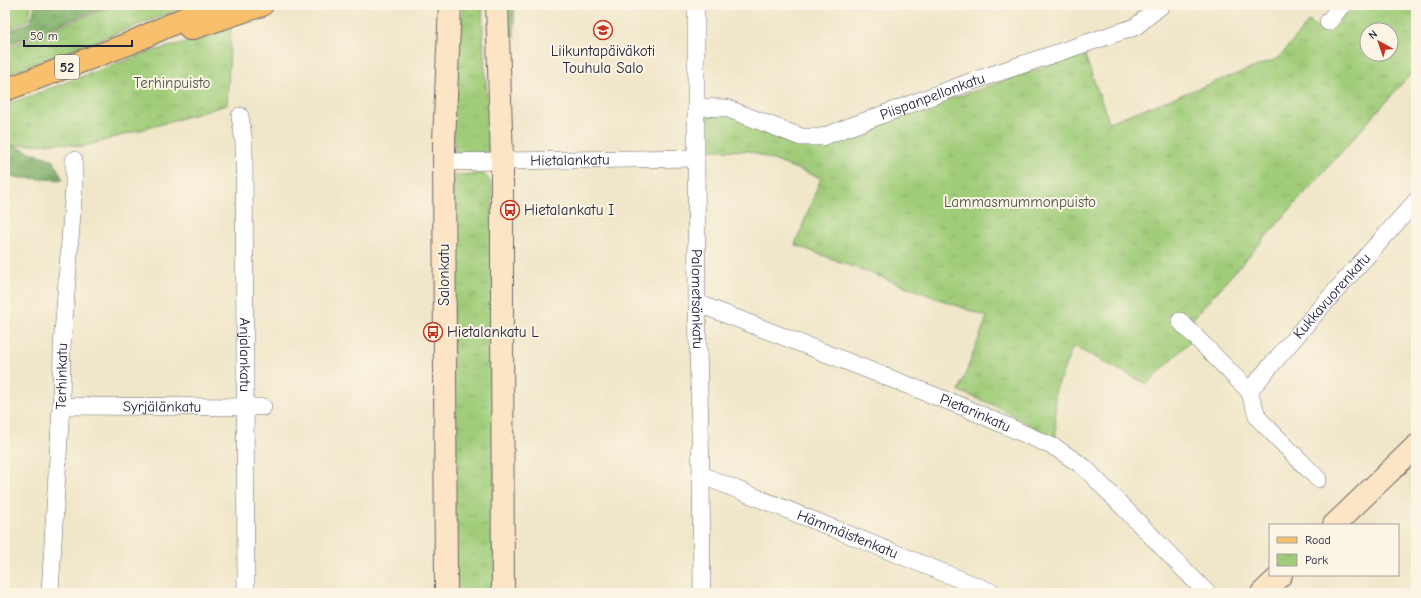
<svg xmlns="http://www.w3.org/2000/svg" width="1421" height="598" viewBox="0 0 1421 598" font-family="'Comic Neue',sans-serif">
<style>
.grass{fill:#a1cd7a;stroke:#62785a}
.forest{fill:url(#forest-crowns);stroke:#516952}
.park{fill:url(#park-tufts);stroke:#62785a;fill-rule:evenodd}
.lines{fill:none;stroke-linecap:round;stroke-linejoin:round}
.street-casing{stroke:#6a676d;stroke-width:18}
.secondary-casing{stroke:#6a676d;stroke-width:24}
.primary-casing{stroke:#6a676d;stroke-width:24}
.street{stroke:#fff;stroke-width:17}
.secondary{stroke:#fce5c4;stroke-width:22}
.primary{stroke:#f8bf6c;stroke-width:22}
.labels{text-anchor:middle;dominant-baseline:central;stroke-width:4;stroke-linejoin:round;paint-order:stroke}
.shield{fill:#fcf5e5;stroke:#63616e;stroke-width:1}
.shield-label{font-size:14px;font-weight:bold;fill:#22223b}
.poi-label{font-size:15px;fill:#22223b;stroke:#fcf5e5;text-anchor:start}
.park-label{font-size:15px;fill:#48554e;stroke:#fcf5e5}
.street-label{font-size:15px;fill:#22223b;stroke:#fcf5e5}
</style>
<defs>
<pattern id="forest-crowns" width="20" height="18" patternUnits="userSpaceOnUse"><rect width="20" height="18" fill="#80b06a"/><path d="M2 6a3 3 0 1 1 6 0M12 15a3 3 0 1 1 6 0" fill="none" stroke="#688f58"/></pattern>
<pattern id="park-tufts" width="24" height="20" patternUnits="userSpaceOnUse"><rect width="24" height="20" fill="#a1cd7a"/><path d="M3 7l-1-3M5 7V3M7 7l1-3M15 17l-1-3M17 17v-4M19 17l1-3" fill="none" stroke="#8ab06a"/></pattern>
</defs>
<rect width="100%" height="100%" fill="#fcf5e5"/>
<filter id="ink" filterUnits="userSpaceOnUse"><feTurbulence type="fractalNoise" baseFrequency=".025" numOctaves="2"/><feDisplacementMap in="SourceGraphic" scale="8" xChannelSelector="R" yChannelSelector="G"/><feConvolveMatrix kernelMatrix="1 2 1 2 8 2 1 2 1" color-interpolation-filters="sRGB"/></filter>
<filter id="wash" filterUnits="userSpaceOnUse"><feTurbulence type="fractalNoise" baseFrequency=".012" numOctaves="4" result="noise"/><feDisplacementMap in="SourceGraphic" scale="16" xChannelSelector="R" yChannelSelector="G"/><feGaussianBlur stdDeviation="0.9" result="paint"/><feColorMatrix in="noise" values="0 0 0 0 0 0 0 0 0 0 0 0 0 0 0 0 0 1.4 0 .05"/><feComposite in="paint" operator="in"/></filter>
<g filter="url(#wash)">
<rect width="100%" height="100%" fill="#f0e6c9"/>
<path class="grass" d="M 5,5 L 31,5 L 29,20 L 5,30 Z"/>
<path class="forest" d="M 35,5 L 110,5 L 5,46 L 5,32 L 31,22 Z
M 506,5 L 514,5 L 514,38 L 509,38 Z
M 5,143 L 53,160 L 63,180 L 5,177 Z"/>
<path class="park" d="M 114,5 L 192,5 L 5,75 L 5,49 Z
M 463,5 L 482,5 L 484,57 L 491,146 L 489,150 C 480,156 465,155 455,152 L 451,118 Z
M 1352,5 L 1416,5 L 1416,68 L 1190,322 L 1200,332 L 1147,384 L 1073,346 L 1055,392 L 1056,440 L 996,406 L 959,391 L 987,317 L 795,245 L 821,178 L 749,151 L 709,150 L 704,114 L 725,111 L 812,147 L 1084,53 L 1109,122 L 1279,58 L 1309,21 L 1327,35 ZM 1367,30 L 1391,30 L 1391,54 L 1367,54 Z
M 231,29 L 227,105 L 82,147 L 62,143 L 5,146 L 5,105 L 143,54 Z
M 483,174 L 487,177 L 492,185 L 495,593 L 454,593 L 453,178 L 458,175 Z"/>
</g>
<g filter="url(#ink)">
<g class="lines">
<g class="street-casing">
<g id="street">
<path id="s1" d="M 696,5 L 696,158 L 697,303 L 701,475 L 702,593"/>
<path d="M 1328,22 L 1342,5"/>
<path id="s2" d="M 696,107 L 726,108 L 801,137 L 822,137 L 973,81 L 1135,27 L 1162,5"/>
<path id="s3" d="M 240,116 L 244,143 L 246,593"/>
<path id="s4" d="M 444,162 L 696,158"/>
<path id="s5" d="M 697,303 L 966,408 L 1056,448 L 1084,467 L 1207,593"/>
<path d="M 1180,321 L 1249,391 L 1258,418 L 1318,479"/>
<path id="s6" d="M 1249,391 L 1322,306 L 1416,201"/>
<path id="s7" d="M 61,406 L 263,407"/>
<path id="s8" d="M 701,475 L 994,593"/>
<path id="s9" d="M 50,593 L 61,406 L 62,347 L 74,187 L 74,160"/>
</g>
</g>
<g class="secondary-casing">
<path id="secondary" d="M 497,5 L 502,161 L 502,315 L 503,593
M 1334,525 L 1416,446
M 446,593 L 444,141 L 450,5
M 1262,593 L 1281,575"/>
</g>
<g class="primary-casing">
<path id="primary" d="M 190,29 L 262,5
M 5,90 L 128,44 L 214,5"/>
</g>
<use href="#street" class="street"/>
<use href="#secondary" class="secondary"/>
<use href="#primary" class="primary"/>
</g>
</g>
<defs>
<g id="school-ring" transform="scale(1)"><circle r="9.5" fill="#fcf5e5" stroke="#c8321e" stroke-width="1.5"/><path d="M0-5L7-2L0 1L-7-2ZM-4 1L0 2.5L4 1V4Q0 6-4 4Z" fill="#c8321e"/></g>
<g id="bus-ring" transform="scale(1)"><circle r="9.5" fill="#fcf5e5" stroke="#c8321e" stroke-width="1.5"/><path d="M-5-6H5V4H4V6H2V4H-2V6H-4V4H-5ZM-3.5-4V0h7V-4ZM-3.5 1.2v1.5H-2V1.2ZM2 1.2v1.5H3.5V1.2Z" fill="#c8321e"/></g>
</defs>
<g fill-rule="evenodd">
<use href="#school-ring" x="603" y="30"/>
<use href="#bus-ring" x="510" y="210"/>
<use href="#bus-ring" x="433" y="332"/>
</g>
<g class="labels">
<rect class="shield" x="55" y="55" width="24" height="24" rx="3"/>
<g class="shield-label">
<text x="67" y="67">52</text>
</g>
<g class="poi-label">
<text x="603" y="51" text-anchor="middle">Liikuntapäiväkoti<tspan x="603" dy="17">Touhula Salo</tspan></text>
<text x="524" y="210">Hietalankatu I</text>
<text x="447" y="332">Hietalankatu L</text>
</g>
<g class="park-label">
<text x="172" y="83">Terhinpuisto</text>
<text x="1020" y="202">Lammasmummonpuisto</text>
</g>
<g class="street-label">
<text stroke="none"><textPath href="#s2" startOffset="249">Piispanpellonkatu</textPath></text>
<text stroke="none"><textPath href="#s4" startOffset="126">Hietalankatu</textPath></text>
<text transform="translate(444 275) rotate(-90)">Salonkatu</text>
<text stroke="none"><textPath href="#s6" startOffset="126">Kukkavuorenkatu</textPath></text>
<text stroke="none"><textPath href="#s1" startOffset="294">Palometsänkatu</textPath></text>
<text stroke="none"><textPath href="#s3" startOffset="239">Anjalankatu</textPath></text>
<text stroke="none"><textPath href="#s9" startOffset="217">Terhinkatu</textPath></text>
<text stroke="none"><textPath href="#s7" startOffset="101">Syrjälänkatu</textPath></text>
<text stroke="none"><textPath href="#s5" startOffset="299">Pietarinkatu</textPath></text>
<text stroke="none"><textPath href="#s8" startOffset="158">Hämmäistenkatu</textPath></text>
</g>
</g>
<rect width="1421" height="598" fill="none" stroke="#fcf5e5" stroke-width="20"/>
<rect x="1269" y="524" width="130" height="52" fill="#fcf5e5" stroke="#a5a1a1"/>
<rect x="1277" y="537" width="20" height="6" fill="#f8bf6c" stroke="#a5a1a1"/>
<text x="1305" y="544" font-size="12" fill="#22223b">Road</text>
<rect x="1277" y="554" width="20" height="12" fill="url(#park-tufts)" stroke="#a5a1a1"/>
<text x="1305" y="564" font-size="12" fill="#22223b">Park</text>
<g transform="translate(1379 42) rotate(320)"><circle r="19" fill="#fcf5e5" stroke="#a5a1a1"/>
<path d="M0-3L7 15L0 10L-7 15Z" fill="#c8321e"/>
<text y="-6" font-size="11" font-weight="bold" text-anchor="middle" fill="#22223b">N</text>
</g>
<path d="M24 40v6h108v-6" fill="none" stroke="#22223b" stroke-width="2"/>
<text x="30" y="40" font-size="12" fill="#22223b" stroke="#fcf5e5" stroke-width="3" paint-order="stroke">50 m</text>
</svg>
